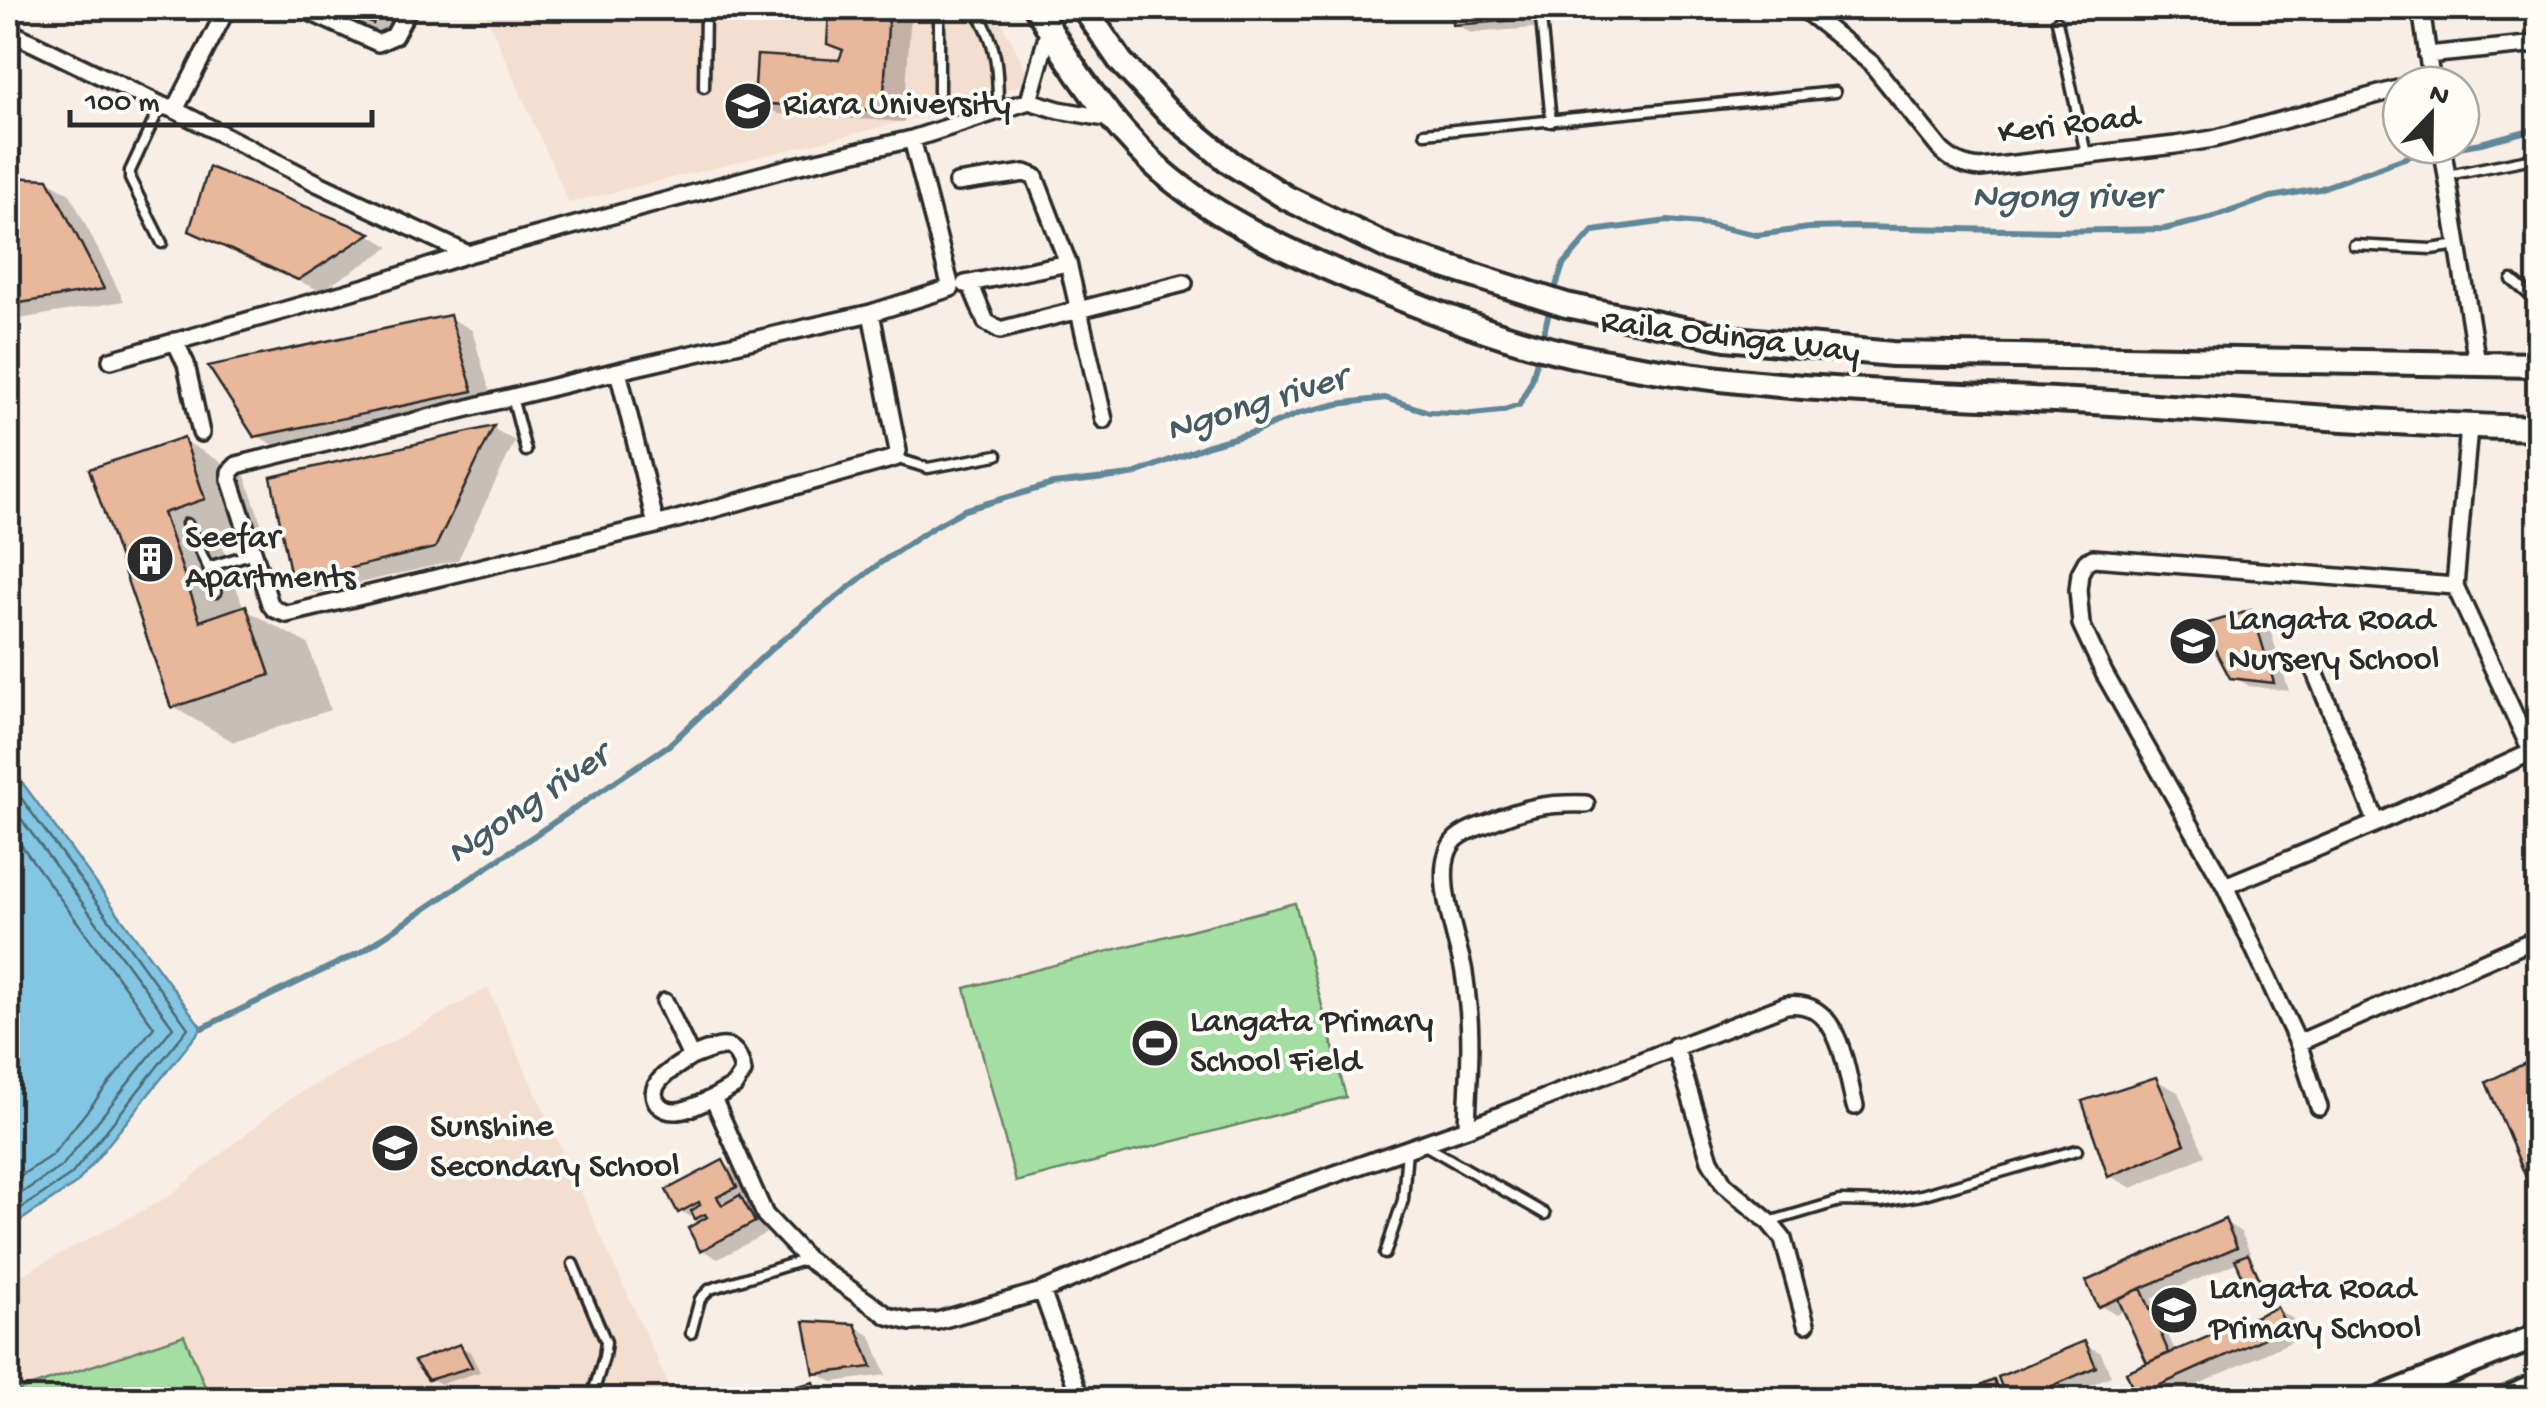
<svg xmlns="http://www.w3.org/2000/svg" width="2546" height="1407" viewBox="0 0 2546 1407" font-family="'Gochi Hand',sans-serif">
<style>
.built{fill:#f4decf}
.green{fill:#a5dea3;stroke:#688467;stroke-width:2.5}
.water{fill:#82c6e3;stroke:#5f8899;stroke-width:2.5}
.shadow{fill:#0003}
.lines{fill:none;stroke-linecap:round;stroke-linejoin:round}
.shore{stroke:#4e6975;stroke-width:2.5}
.stream{stroke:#5f8899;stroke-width:6}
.building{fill:#e9b79b;stroke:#2b2b2b;stroke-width:2.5}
.lane-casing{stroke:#2b2b2b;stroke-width:15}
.street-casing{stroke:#2b2b2b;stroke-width:22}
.secondary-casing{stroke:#2b2b2b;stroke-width:30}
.lane{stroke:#fdfcf7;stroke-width:8}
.street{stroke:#fdfcf7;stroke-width:15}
.secondary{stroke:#fdfcf7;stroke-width:22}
.labels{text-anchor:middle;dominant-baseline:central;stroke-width:8;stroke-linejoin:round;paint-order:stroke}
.poi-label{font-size:35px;fill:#2b2b2b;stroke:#fdfcf7;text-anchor:start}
.street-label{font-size:35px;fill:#2b2b2b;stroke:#fdfcf7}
.water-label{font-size:38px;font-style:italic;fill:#455a62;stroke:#fdfcf7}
</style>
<rect width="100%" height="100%" fill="#f9eee5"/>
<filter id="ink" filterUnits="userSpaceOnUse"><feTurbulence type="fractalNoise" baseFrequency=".01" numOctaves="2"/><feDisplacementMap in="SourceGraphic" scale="20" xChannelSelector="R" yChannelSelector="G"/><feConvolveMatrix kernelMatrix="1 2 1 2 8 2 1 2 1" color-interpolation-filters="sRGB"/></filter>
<g filter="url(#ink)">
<path class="built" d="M 483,8 L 994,8 L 1030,77 L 1018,86 L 984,95 L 981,103 L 569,203 Z
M 488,988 L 675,1399 L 8,1400 L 8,1282 L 168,1197 L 289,1099 Z"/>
<path class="green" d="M 1295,903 L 1346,1097 L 1016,1182 L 965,988 Z
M 184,1335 L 210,1399 L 8,1399 L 8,1394 Z"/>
<path class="water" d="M 8,763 L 202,1028 L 77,1183 L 8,1229 Z"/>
<path class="shadow" d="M 340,8 L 409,8 L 396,34 L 384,28 L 381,32 L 361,23 L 339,10 Z
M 852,8 L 911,8 L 904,122 L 779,114 L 757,102 L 841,63 L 846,52 L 829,42 L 851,18 Z
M 1456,8 L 1537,8 L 1534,28 L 1471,33 L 1455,24 Z
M 211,171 L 370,235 L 390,247 L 321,291 L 214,243 L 192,230 Z
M 8,180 L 48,181 L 70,194 L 124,301 L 8,321 Z
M 450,318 L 472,330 L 493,403 L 279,448 L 256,435 Z
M 494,429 L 515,441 L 458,560 L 316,593 L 294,581 L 274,479 Z
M 183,440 L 245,476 L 265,534 L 223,548 L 244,609 L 308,644 L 330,710 L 234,742 L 173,707 L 92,470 Z
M 2252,613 L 2268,623 L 2289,691 L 2249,686 L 2232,676 Z
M 2538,1060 L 2538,1199 L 2490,1084 Z
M 2156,1080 L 2178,1092 L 2205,1156 L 2132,1188 L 2110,1176 Z
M 722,1163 L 739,1172 L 752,1196 L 744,1200 L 756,1207 L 770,1231 L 718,1259 L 702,1250 L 704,1222 L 699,1219 L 697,1220 L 680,1211 Z
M 2225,1222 L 2241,1232 L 2263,1283 L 2253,1287 L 2249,1284 L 2238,1262 L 2152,1299 L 2176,1353 L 2277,1309 L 2293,1319 L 2301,1337 L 2164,1400 L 2147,1400 L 2138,1394 L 2151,1364 L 2126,1310 L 2116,1315 L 2099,1305 Z
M 854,1326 L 871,1336 L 886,1375 L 833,1382 L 816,1373 Z
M 2084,1344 L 2101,1353 L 2111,1376 L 2056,1400 L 1954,1400 L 1994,1383 L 2006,1390 Z
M 460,1346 L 470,1352 L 480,1372 L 441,1384 L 430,1378 Z
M 814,1385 L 831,1394 L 833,1400 L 758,1400 Z
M 1881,1391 L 1895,1400 L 1860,1400 Z
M 2118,1393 L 2129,1400 L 2103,1400 L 2103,1398 Z"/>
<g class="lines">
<path class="shore" d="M 8,780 L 188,1028 L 71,1175 L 8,1217
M 8,801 L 173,1027 L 62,1166 L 8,1202
M 8,827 L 154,1027 L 52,1155 L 8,1184"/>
<path class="stream" d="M 1553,295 L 1563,265 L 1593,231 L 1668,221 L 1710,225 L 1757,235 L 1809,228 L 1853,227 L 2055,231 L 2165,229 L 2214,217 L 2271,197 L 2319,189 L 2413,155 L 2481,143 L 2538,128
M 202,1028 L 361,952 L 669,745 L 771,649 L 880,563 L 932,528 L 964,510 L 1053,484 L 1131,475 L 1209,445 L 1255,432 L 1300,413 L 1338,404 L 1385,398 L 1429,412 L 1472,414 L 1501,411 L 1519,405 L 1532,380 L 1550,308"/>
</g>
<path class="building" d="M 338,8 L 381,8 L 373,24 L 361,18 L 359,22 L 336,11 Z
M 849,8 L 889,8 L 883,111 L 754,103 L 757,55 L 839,60 L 843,50 L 827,44 L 829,13 L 849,15 Z
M 1453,8 L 1520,8 L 1518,20 L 1453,25 Z
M 209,167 L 371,233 L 298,280 L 189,231 Z
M 8,177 L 48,179 L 104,289 L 8,305 Z
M 450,315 L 473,391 L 254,437 L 208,366 Z
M 494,426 L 435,548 L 292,582 L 271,477 Z
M 184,437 L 205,499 L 163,513 L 200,621 L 246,605 L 270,675 L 171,708 L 89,469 Z
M 2252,610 L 2274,683 L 2230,678 L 2202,625 Z
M 2538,1057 L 2538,1206 L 2486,1082 Z
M 2156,1077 L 2185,1144 L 2108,1177 L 2082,1101 Z
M 723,1160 L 737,1187 L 717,1197 L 722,1205 L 740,1195 L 755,1222 L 700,1251 L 688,1228 L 707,1217 L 705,1214 L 695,1219 L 691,1211 L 700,1205 L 699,1202 L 678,1213 L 666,1190 Z
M 2225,1219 L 2237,1247 L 2098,1307 L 2086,1281 Z
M 2248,1254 L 2260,1280 L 2247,1286 L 2235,1259 Z
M 2141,1288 L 2169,1353 L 2147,1363 L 2118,1299 Z
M 2277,1307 L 2287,1328 L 2136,1396 L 2126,1372 Z
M 804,1321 L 855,1324 L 872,1367 L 814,1374 Z
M 2085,1341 L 2096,1367 L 2020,1400 L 2007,1400 L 1998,1377 Z
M 460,1344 L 472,1367 L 428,1380 L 414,1361 Z
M 1994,1380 L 2001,1400 L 1947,1400 Z
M 814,1382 L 822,1400 L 755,1400 L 755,1397 Z"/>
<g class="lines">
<g class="lane-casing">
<path id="lane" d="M 84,8 L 85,8
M 975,8 C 998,43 998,70 998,111
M 1540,8 L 1551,122
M 2057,21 L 2086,154
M 704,87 L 705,8
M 939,92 L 939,8
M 161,105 L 130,171 L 130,179 L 162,243
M 1425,133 L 1835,92
M 2448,175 L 2538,157
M 2354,245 L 2431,249 L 2459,245
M 2512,280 L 2532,297 L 2538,300
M 512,397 L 526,451
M 2528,432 L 2538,481
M 895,458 L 928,468 L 997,455
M 187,524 L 208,567 L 216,592
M 208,567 L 254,553
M 1423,1144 L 1545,1214
M 1769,1222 L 1840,1201 L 1881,1202 L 1921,1195 L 2077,1150
M 1385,1254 L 1403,1200 L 1407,1149
M 573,1264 L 606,1342 L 604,1357 L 591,1400
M 691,1333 L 700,1299 L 710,1289 L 807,1259"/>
</g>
<g class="street-casing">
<path id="street" d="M 301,8 L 378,43 L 394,36 L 409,8
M 1802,8 L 1871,63 L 1941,150 C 1954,162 1963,166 1980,168 L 2175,145 L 2213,139 L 2401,88
M 2421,8 L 2432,85
M 8,31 L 161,105 L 175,110 L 319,184 L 468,254
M 2427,55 L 2538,44
M 2412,85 L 2431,80
M 1029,101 L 1049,29
M 175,110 L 227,8
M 2442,145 L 2477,363
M 957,183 L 1025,173 L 1035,177 L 1068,263 L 1104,420
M 970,283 L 986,322 L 1000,330 L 1184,283
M 965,284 L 1068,263
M 175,341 L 186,364 L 201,433
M 111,360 L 369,286 L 468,254 L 791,167 L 912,139 L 1029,101 L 1059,110 L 1111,119
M 618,371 L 656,525 L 287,614 L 274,609 L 270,604 L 230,479 L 230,472 L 237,465 L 618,371 L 871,313 L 951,288 L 912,139
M 2469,427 L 2455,586 L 2538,766
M 656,525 L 895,458 L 898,451 L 871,313
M 2314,670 L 2377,823
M 2225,886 L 2377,823 L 2532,752
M 665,1002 L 691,1057 C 678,1066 641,1084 659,1105 C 663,1109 668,1111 674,1111 C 686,1112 701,1103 713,1098 L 765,1215 L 807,1259 L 888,1316 L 911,1322 L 937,1321 L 1042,1291
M 2298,1043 L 2538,938
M 1675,1046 L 1710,1160 L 1724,1184 L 1769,1222 L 1783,1239 L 1806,1324
M 691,1057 C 717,1047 736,1035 743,1072 L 734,1086 L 713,1098
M 2319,1107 L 2298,1043 L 2225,886 L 2104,673 L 2081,624 L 2078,590 L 2080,573 L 2086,562 L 2093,558 L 2455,586
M 1467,1128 C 1468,1085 1473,1041 1467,997 C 1466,987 1465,977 1463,967 C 1456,936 1430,866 1455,840 C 1464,831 1478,827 1489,823 C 1524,807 1548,803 1586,804
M 1081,1400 L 1042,1291 L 1244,1206 L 1467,1128 L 1786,1005 C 1840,998 1845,1067 1855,1106"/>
</g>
<g class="secondary-casing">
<path id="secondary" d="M 1037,8 C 1069,65 1106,118 1154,164 C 1206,213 1279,247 1344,275 C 1424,309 1506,342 1592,359 C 1750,391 1912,393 2073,401 C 2228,409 2383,425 2538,428
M 1084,8 L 1121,62 L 1166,110 L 1231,163 L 1287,198 L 1392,249 L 1566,305 L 1726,338 L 1892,354 L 2538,365
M 2376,1400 L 2538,1336
M 2505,1400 L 2538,1385"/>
</g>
<use href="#lane" class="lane"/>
<use href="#street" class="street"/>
<use href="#secondary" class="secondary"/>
</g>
</g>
<defs>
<g id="university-disc" transform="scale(2.5)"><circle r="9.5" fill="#2b2b2b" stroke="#fdfcf7"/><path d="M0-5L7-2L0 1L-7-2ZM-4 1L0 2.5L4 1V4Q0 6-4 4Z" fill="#fff"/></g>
<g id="building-disc" transform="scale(2.5)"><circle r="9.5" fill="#2b2b2b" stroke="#fdfcf7"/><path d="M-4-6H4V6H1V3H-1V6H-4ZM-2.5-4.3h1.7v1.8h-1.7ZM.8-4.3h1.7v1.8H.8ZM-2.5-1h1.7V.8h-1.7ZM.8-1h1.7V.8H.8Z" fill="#fff"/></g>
<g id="school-disc" transform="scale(2.5)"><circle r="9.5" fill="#2b2b2b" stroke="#fdfcf7"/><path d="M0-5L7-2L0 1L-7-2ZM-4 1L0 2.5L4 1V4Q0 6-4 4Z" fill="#fff"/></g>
<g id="stadium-disc" transform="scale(2.5)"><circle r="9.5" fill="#2b2b2b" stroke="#fdfcf7"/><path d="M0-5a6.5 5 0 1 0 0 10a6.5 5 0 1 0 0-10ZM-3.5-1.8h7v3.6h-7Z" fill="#fff"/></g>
</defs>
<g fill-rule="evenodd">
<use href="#university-disc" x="748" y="106"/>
<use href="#building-disc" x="150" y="559"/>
<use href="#school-disc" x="2193" y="641"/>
<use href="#stadium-disc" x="1155" y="1043"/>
<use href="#school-disc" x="395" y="1148"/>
<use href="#school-disc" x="2174" y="1310"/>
</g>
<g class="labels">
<g class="poi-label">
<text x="783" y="106">Riara University</text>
<text x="185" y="539">Seefar<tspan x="185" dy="40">Apartments</tspan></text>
<text x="2228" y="621">Langata Road<tspan x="2228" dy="40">Nursery School</tspan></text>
<text x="1190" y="1023">Langata Primary<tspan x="1190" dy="40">School Field</tspan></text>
<text x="430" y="1128">Sunshine<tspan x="430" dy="40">Secondary School</tspan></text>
<text x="2209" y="1290">Langata Road<tspan x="2209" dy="40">Primary School</tspan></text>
</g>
<g class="street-label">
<text transform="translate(2069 127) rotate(-7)">Keri Road</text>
<text transform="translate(1730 339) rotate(7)">Raila Odinga Way</text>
</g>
<g class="water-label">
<text x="2065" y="199">Ngong river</text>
<text transform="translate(1257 406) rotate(-17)">Ngong river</text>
<text transform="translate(529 806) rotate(-34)">Ngong river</text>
</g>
</g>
<rect width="2546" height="1407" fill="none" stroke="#fdfcf7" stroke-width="40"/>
<rect x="20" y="20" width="2506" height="1367" fill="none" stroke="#2b2b2b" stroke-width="4" filter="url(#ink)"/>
<g transform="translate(2431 115) rotate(22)"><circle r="48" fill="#fdfcf7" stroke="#a9a8a5" stroke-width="2.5"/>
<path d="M0-8L18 38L0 25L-18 38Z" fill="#2b2b2b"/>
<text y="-15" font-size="28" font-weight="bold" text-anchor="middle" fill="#2b2b2b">N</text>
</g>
<path d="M70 110v15h302v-15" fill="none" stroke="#2b2b2b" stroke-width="5"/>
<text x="85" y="110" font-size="30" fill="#2b2b2b" stroke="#fdfcf7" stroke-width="8" paint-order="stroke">100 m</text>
</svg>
